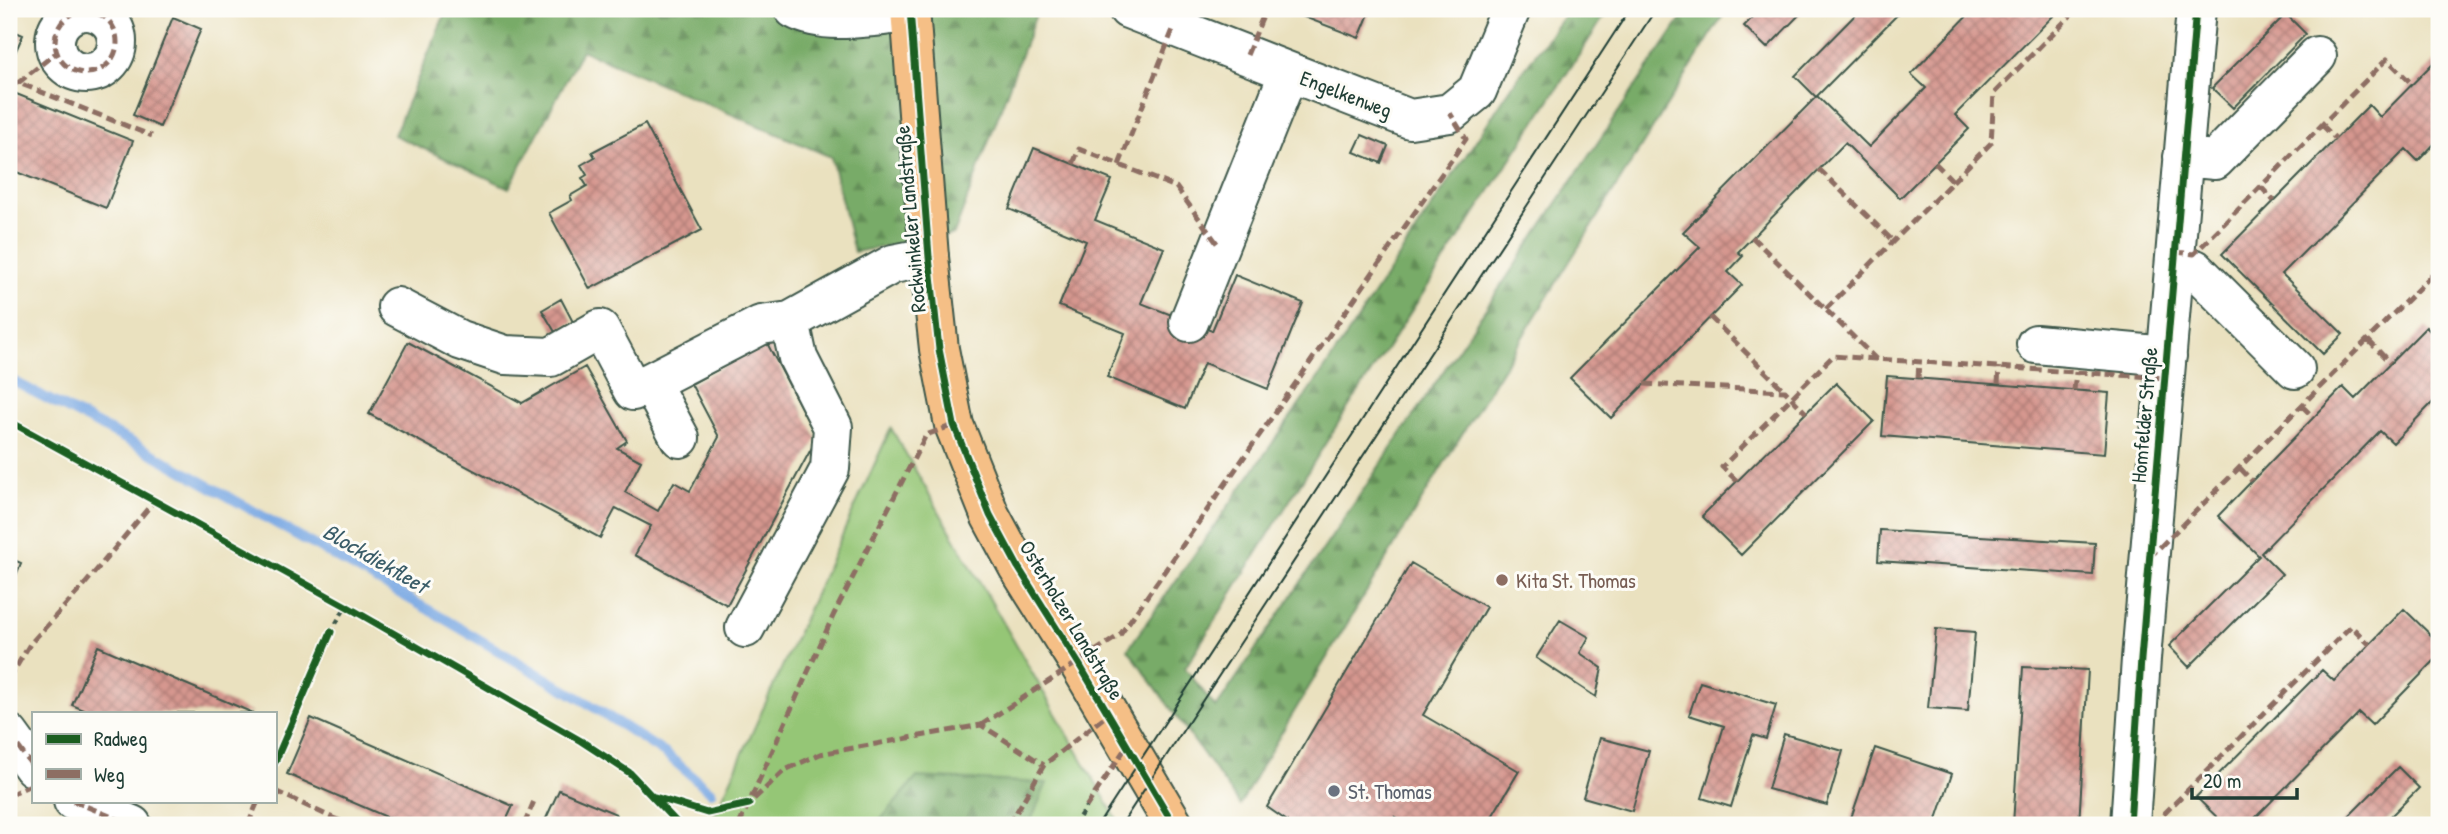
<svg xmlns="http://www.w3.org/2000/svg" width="2448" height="834" viewBox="0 0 2448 834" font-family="'Patrick Hand',sans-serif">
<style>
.forest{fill:url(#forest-firs);stroke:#4c744e;stroke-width:2}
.park{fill:#95c676;stroke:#5a8255;stroke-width:2}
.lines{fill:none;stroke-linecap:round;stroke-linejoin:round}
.stream{stroke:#79a8e3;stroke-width:10}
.building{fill:url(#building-cross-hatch)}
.minor-casing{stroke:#3d5649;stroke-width:42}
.major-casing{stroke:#3d5649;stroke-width:42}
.path{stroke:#3d5649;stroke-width:4.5;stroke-dasharray:5 5;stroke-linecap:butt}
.minor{stroke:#fff;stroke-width:38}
.major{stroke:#f5bf86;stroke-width:38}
.tram{stroke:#1f3d34;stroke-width:2}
.quiet{stroke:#8d6e63;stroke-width:5;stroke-dasharray:10 5;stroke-linecap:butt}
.cycleway-casing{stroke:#fdfcf7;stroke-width:11}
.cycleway{stroke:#1b5e20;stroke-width:7}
.education-dot{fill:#8d6e63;stroke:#fdfcf7;stroke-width:2.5}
.worship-dot{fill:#6b7280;stroke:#fdfcf7;stroke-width:2.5}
.labels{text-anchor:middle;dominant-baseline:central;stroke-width:6;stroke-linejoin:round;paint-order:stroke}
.street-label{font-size:21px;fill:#1f3d34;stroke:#fdfcf7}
.education-label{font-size:21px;fill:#785e54;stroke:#fdfcf7;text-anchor:start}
.worship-label{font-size:21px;fill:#5b616d;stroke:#fdfcf7;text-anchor:start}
.water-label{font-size:23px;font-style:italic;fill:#3a5d69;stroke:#fdfcf7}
</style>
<defs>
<pattern id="forest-firs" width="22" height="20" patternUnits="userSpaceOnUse" patternTransform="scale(1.75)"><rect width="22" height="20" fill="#78ab67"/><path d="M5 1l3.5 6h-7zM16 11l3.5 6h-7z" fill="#628c56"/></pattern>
<pattern id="building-cross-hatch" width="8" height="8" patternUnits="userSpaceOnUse" patternTransform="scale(1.75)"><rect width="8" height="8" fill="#d6978f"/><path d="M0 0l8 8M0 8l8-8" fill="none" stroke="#ad7c76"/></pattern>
</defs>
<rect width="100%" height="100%" fill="#fdfcf7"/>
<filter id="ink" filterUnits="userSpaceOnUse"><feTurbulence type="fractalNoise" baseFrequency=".0143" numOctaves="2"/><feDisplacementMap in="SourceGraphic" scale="14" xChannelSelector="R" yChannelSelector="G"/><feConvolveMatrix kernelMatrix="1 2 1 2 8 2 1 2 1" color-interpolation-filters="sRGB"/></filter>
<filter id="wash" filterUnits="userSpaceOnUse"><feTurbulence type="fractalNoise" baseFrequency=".00686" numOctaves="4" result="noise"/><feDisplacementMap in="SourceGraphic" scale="28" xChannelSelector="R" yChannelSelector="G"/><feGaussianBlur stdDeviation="1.57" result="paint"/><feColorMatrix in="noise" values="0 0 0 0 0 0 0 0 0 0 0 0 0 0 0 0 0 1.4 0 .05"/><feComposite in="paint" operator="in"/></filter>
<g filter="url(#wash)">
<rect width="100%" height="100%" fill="#eae1bf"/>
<path class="forest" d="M 447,9 L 1038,9 L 954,234 L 854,252 L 831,157 L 582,50 L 509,188 L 394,135 Z
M 1569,9 L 1609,9 L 1342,417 L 1185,668 L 1216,708 L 1688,9 L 1727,9 L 1449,455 L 1262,765 L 1240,805 L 1128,649 L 1326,367 L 1514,83 Z
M 917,777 L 1048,783 L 1029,825 L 876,825 Z"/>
<path class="park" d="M 891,428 L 1120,825 L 1029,825 L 1047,783 L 917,777 L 876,825 L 710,825 Z"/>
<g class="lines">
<path class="stream" d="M 9,379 L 137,445 L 429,610 L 586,702 L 666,754 L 711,792"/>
</g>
<g id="blocks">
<path class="building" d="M 1298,9 L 1371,9 L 1359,38 L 1296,14 Z
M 1761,9 L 1805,9 L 1767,48 L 1744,26 Z
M 1861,9 L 1903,9 L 1817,96 L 1869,147 L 1926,88 L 1911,74 L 1974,9 L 2060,9 L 1955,115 L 1969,129 L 1900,198 L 1845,143 L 1738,252 L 1743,256 L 1728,272 L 1742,285 L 1611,418 L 1570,378 L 1700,247 L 1683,232 L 1816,97 L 1795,76 Z
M 2286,14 L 2306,34 L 2233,108 L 2212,88 Z
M 173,17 L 201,29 L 160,127 L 133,115 Z
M 9,29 L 23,35 L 9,66 Z
M 2439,57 L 2439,139 L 2418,161 L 2406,149 L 2282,274 L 2343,334 L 2323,354 L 2222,254 L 2369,105 L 2380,117 Z
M 9,91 L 133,141 L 106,208 L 9,169 Z
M 645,124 L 702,230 L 590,289 L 549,213 L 572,200 L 570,196 L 587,186 L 582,178 L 587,175 L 581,165 L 595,157 L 592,152 Z
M 1362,135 L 1388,146 L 1381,163 L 1354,152 Z
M 1034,148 L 1112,180 L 1095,220 L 1164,248 L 1141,303 L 1212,331 L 1235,275 L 1303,303 L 1268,389 L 1204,363 L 1185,409 L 1107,377 L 1125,333 L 1059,306 L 1086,241 L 1009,209 Z
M 561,299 L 573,322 L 555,332 L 542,310 Z
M 2426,327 L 2439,340 L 2439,396 L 2393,443 L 2380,431 L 2261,553 L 2282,574 L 2189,667 L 2169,646 L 2259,556 L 2218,516 L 2343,387 L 2355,399 Z
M 408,342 L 522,403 L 585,367 L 627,441 L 617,448 L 641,461 L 625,492 L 658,511 L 674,482 L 690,491 L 719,437 L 691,384 L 767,343 L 817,438 L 727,605 L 635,555 L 651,526 L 616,508 L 600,538 L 369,414 Z
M 1887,376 L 2109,393 L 2104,454 L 1882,436 Z
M 1836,383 L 1874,421 L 1741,555 L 1702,516 Z
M 1880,530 L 2095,543 L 2093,575 L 1878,561 Z
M 9,558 L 21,563 L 9,593 Z
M 1411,563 L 1486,607 L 1423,715 L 1519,771 L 1487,825 L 1409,825 L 1395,817 L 1396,825 L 1287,825 L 1287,821 L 1267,807 Z
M 2404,609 L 2439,643 L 2439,656 L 2372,725 L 2359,713 L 2248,825 L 2225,825 L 2196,797 L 2322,670 L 2334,681 Z
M 1560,620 L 1589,637 L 1580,653 L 1602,668 L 1596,697 L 1536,658 Z
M 1936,629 L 1975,632 L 1968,711 L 1928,708 Z
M 98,646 L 146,667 L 253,713 L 91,713 L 72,705 Z
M 2023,667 L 2088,670 L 2079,825 L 2013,825 Z
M 1700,682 L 1776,705 L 1766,739 L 1753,735 L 1731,807 L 1702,798 L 1724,726 L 1689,715 Z
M 311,718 L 513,806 L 504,825 L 405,825 L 287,774 Z
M 1784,734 L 1843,751 L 1827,805 L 1768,789 Z
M 1600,738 L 1649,751 L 1632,811 L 1583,797 Z
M 1875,748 L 1952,774 L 1935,825 L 1861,825 L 1850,821 Z
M 2398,767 L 2419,788 L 2382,825 L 2340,825 Z
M 559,790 L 616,814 L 611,825 L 543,825 Z"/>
</g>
</g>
<g filter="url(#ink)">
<use href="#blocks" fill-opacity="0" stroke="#3d5649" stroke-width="2"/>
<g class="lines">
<g class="minor-casing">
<path id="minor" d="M 794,9 C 827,27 874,16 911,13
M 1128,9 L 1410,119 L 1450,113 L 1477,91 L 1511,9
M55 42a31 31 0 1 1 62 0a31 31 0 1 1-62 0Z
M 2183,157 L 2215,160 L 2317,56
M 2174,268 L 2195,269 L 2295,369
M 397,307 L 460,340 L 505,355 L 551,357 L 600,329 L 633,391 L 761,325 L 790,321 L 893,264 L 929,257
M 1189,322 L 1289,72
M 2036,344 L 2167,356
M 650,382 L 680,438
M 745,628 L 830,469 L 833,427 L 798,358 L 790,321
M 9,734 L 33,767
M 73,801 L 132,825
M 2130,825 L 2141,659 L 2196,9"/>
</g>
<g class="major-casing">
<path id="major" d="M 910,9 L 929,257 L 939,349 L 954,425 L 990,515 L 1018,567 L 1079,664 L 1174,825"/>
</g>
<path class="path" d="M 331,632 L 346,606
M 1074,825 L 1086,807"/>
<use href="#minor" class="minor"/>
<use href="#major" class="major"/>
<path class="tram" d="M 1098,825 L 1630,9
M 1121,825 L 1656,9"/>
<path class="quiet" d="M55 42a31 31 0 1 1 62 0a31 31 0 1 1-62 0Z
M 1247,55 L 1266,9
M 9,79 L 152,136
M 18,83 L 57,52
M 2322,125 L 2336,139
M 1935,163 L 1953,181
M 1073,164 L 1079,149 L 1176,187 L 1219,246
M 1119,165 L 1174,27
M 1819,169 L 1893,241
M 2261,187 L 2274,201
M 1752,237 L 1876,359 L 2165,378
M 2175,252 L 2194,254 L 2387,59 L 2412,84
M 1826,309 L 1991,143 L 1994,93 L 2077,9
M 1710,317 L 1785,391
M 2368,340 L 2390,363
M 1918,378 L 1919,361
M 1644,384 L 1785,391 L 1806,413
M 1998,384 L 1999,367
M 2074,390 L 2076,372
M 2302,406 L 2313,417
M 2240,468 L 2252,481
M 1737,481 L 1722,467 L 1833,356 L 1876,359
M 2149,558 L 2439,268
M 9,679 L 30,644 L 85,584 L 155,500
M 981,725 L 1120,635 L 1466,139 L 1450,113
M 9,734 L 33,767
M 275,791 L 333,818 L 330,825
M 9,795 L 33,784
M 754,799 L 785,770 L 820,754 L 981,725 L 1044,765
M 73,801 L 132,825
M 1086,807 L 1127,746
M 333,818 L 351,825
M 248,825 L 258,801
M 524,825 L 534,801
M 739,825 L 834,614 L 926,435 L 954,425
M 1009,825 L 1044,765 L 1108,714
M 2153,825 L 2351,626 L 2370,645"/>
<g class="cycleway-casing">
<path id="cycleway" d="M 910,9 L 929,257 L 939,349 L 954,425 L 990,515 L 1018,567 L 1079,664 L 1174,825
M 9,421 L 346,606 L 581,741 L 630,773 L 679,825
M 275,762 L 331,632
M 655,797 L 707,813 L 749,804
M 2130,825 L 2141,659 L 2196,9"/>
</g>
<use href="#cycleway" class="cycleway"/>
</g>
</g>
<circle class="education-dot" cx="1502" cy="580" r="7"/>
<circle class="worship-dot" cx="1334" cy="791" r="7"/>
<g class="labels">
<g class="street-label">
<text transform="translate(1346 94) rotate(21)">Engelkenweg</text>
<text transform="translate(910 219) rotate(-95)">Rockwinkeler Landstraße</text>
<text transform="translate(2144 415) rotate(-85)">Homfelder Straße</text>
<text transform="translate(1072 620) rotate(59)">Osterholzer Landstraße</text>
</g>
<g class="education-label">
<text x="1516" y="580">Kita St. Thomas</text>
</g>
<g class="worship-label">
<text x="1348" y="791">St. Thomas</text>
</g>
<g class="water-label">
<text transform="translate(376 558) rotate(30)">Blockdiekfleet</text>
</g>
</g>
<rect width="2448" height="834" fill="none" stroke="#fdfcf7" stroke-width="35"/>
<rect x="32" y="712" width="245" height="91" fill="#fdfcf7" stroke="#a4b0a9" stroke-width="2"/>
<rect x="46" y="734" width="35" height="10" fill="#1b5e20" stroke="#a4b0a9" stroke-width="2"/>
<text x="94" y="746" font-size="21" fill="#1f3d34">Radweg</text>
<rect x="46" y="769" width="35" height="10" fill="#8d6e63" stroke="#a4b0a9" stroke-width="2"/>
<text x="94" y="782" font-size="21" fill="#1f3d34">Weg</text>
<path d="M2192 788v10h105v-10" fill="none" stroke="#1f3d34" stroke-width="3.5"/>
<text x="2203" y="788" font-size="21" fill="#1f3d34" stroke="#fdfcf7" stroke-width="5" paint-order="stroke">20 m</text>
</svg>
